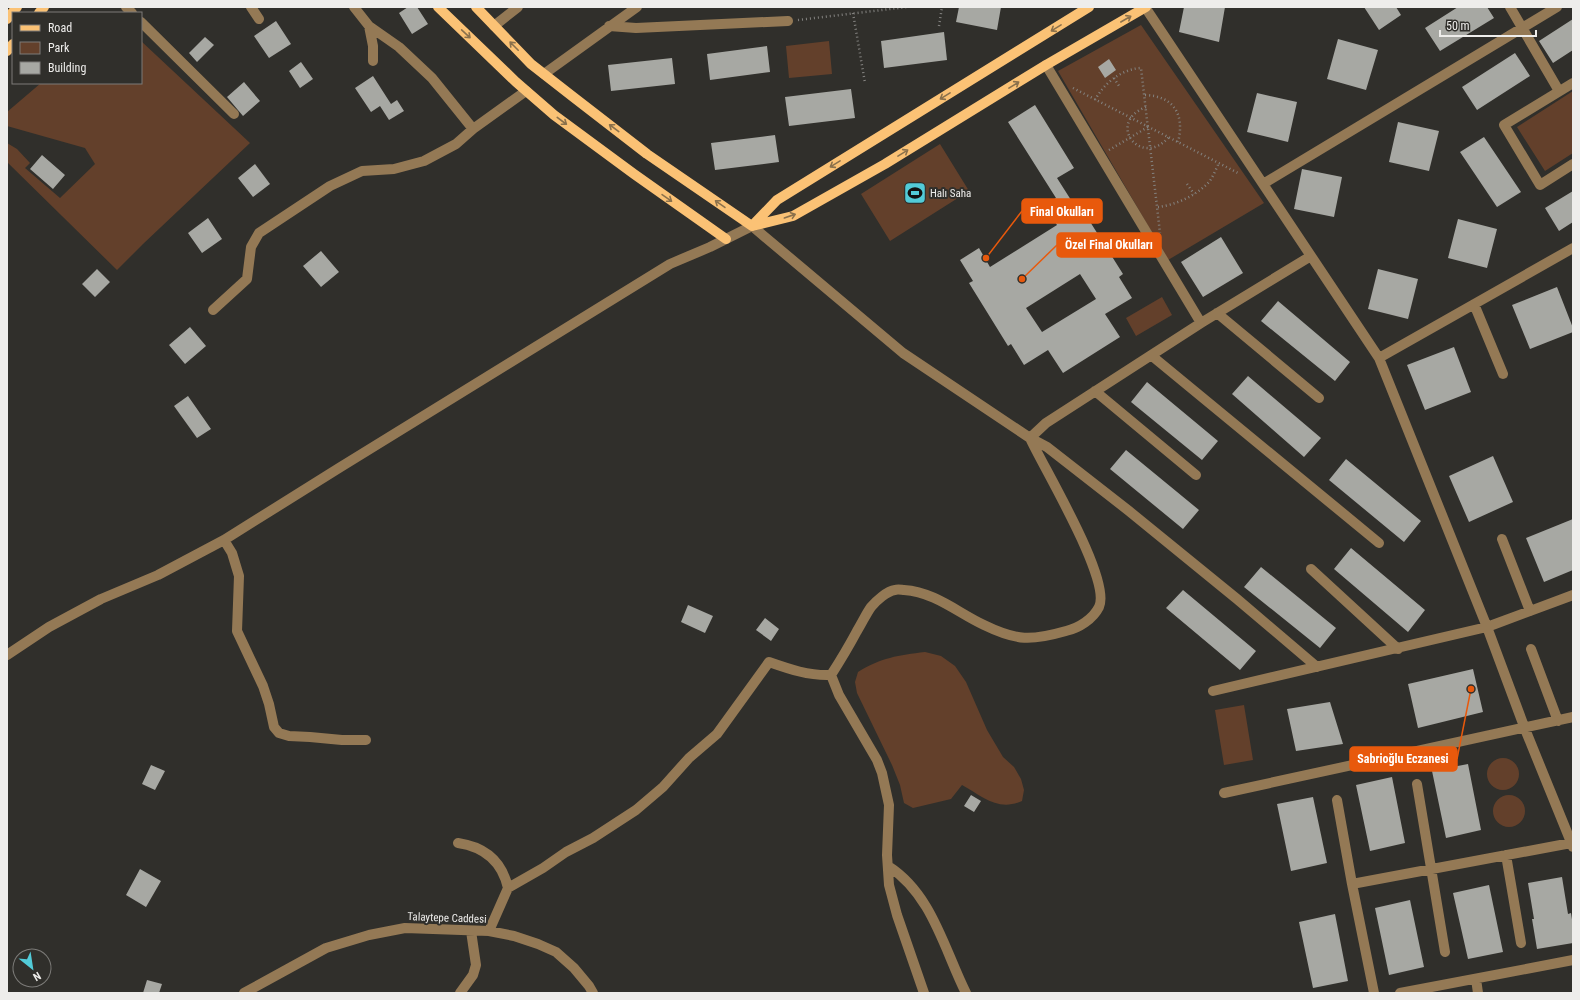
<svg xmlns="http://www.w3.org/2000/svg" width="1580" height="1000" viewBox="0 0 1580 1000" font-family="'Roboto Condensed',sans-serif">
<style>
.green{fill:#63402b}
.building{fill:#a7a8a3;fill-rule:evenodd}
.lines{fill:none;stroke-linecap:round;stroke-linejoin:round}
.path{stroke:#848380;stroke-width:2.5;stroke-dasharray:1 3;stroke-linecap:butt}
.minor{stroke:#947955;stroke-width:10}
.major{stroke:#fbc275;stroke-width:10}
.oneway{stroke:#8b714c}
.labels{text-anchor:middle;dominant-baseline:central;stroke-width:4;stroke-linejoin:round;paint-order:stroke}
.poi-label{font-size:11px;fill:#eeedeb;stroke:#302f2b;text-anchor:start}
.street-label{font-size:11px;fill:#eeedeb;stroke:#302f2b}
.leader{fill:none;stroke:#e8590c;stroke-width:1.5}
.callout-dot{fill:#e8590c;stroke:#302f2b;stroke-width:1.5}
.callout{fill:#e8590c;stroke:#e8590c;stroke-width:1.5}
.callout-label{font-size:12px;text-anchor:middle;font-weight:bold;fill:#fff}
</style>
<rect width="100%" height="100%" fill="#302f2b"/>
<path class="green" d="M 1141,25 L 1264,203 L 1168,260 L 1058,71 Z
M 141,41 L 250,143 L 143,244 L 117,270 L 7,162 L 7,143 L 17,149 L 30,163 L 25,168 L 60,198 L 95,164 L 85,148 L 7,126 L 7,112 L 41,83 L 141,83 Z
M 829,41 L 832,74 L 789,78 L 786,46 Z
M 1573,91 L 1573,153 L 1545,171 L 1517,127 Z
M 940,144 L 969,191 L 890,241 L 861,194 Z
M 1162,297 L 1172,315 L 1136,336 L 1126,318 Z
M 925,652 L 941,656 L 955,666 L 966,682 L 987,730 L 1003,757 L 1014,767 L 1021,779 L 1024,790 L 1022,801 C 998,812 982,796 962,785 L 951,799 L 913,808 L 904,803 L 900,785 L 892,765 L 857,693 L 855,682 L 858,672 C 880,658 899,655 925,652 Z
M 1244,705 L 1253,760 L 1224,765 L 1215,710 Z
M1487 774a16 16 0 1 1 32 0a16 16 0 1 1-32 0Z
M1493 811a16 16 0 1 1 32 0a16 16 0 1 1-32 0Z"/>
<path class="building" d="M 408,7 L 417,7 L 428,24 L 412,34 L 399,13 Z
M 959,7 L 1001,7 L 997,30 L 956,22 Z
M 1184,7 L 1225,7 L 1219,42 L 1179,32 Z
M 1364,7 L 1396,7 L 1401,15 L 1379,30 Z
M 1458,7 L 1487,7 L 1494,18 L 1440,51 L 1425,28 Z
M 1573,19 L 1573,50 L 1553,63 L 1539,41 Z
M 276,21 L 291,44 L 269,58 L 254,36 Z
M 944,32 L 947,60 L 884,68 L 881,41 Z
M 205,37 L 214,45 L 197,62 L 189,53 Z
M 1338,39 L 1378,50 L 1366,90 L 1327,79 Z
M 767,46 L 770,72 L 710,80 L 707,54 Z
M 1515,53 L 1530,76 L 1477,110 L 1462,87 Z
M 672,58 L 675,84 L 611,91 L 608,65 Z
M 1109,59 L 1116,70 L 1105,78 L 1098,67 Z
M 301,62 L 313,79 L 300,88 L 289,71 Z
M 373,76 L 391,104 L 397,100 L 404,111 L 389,120 L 380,106 L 371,112 L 355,88 Z
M 244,82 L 260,101 L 243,116 L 227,97 Z
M 851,89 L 855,118 L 789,126 L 785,97 Z
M 1257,93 L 1297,102 L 1288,142 L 1247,132 Z
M 1035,105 L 1074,168 L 1057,178 L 1078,211 L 1082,209 L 1123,274 L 1119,277 L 1132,298 L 1105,314 L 1120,337 L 1063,373 L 1048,350 L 1024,365 L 1011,344 L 1008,346 L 969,283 L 973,281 L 960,260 L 979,248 L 990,267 L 1057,225 L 1044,205 L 1056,198 L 1008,122 ZM 1080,274 L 1096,299 L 1042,332 L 1026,308 Z
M 1398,122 L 1439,131 L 1429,171 L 1389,162 Z
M 775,135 L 779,162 L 715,170 L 711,143 Z
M 1484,137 L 1521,192 L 1497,207 L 1460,152 Z
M 42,155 L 65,175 L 53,189 L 30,169 Z
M 255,164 L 270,184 L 253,197 L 238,178 Z
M 1302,169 L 1342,177 L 1334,217 L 1294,209 Z
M 1573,191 L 1573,222 L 1559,231 L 1545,208 Z
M 208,218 L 222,239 L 202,253 L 188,233 Z
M 1458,219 L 1497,229 L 1487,268 L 1448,258 Z
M 1221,237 L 1243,273 L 1203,297 L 1181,262 Z
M 321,251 L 339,272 L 321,287 L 303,266 Z
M 97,269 L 110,282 L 95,297 L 82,284 Z
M 1378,269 L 1418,279 L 1408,319 L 1368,309 Z
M 1557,287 L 1573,328 L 1573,332 L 1530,349 L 1512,305 Z
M 1278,301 L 1350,362 L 1335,381 L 1261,321 Z
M 190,327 L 206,346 L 185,364 L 169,345 Z
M 1454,347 L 1471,392 L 1425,410 L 1407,365 Z
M 1248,376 L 1321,438 L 1304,457 L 1232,394 Z
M 1147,382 L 1218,441 L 1202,460 L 1131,402 Z
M 188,396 L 211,429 L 197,438 L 174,406 Z
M 1126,450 L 1199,510 L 1183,529 L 1110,469 Z
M 1493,456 L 1513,502 L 1469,522 L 1449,476 Z
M 1346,459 L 1421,521 L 1404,542 L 1329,480 Z
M 1573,519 L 1573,570 L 1544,582 L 1526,538 Z
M 1351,548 L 1425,610 L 1408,632 L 1334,569 Z
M 1261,567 L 1336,628 L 1320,648 L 1244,587 Z
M 1183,590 L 1256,651 L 1240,670 L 1166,608 Z
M 688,605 L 713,616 L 705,633 L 681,622 Z
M 765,618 L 779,629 L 771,641 L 756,630 Z
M 1473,669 L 1483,712 L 1418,728 L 1408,684 Z
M 1330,702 L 1343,744 L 1296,751 L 1287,709 Z
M 1468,764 L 1481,830 L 1446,838 L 1432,771 Z
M 151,765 L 165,771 L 155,790 L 142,784 Z
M 1392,777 L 1405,843 L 1370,851 L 1356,785 Z
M 971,795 L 981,801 L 974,812 L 964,806 Z
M 1313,797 L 1327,863 L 1291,871 L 1277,804 Z
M 140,869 L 161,881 L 146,907 L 126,895 Z
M 1562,877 L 1568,914 L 1571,913 L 1573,926 L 1573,943 L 1537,949 L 1532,919 L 1534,919 L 1528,883 Z
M 1489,885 L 1503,952 L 1468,959 L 1453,893 Z
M 1410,900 L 1424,967 L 1389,975 L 1375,908 Z
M 1335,914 L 1348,981 L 1313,988 L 1299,922 Z
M 147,980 L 162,984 L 159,993 L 143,993 Z"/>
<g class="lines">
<path class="path" d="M 853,13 L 865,83
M 798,20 L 907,7
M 939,26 L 942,7
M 1114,78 L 1119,86
M 1073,88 L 1238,173
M 1145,95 C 1174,96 1185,115 1178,142
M 1095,100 C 1104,83 1122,69 1141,68 L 1160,233
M 1146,107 C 1105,123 1141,169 1169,137
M 1109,150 L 1148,127
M 1187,184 L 1194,194
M 1158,207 C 1175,205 1196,196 1209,182 C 1213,177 1216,169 1219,163"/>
<path class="minor" d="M 126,7 L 132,13
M 251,7 L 259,19
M 354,7 L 369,26 L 399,47 L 432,78 L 473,129
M 1145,7 L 1379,358 L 1487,627 L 1525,729 L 1573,847
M 1510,7 L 1559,91
M 141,22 L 234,114
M 369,26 L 373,46 L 373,61
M 494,26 L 518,7
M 609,26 L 636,28 L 788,21
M 1046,65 L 1201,323
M 544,74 L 637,7
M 1573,83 L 1504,125 L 1540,185 L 1573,164
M 1263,184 L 1557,7
M 1474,304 L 1503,374
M 213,310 L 247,279 L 251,247 L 259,233 L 330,186 L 362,171 L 394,169 L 424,161 L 456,144 L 473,129 L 526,91
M 1217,313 L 1319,398
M 1152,356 L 1379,543
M 1379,358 L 1573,248
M 1095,391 L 1196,475
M 1502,539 L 1530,611
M 224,540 L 232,553 L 239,576 L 237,631 L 263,686 L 269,704 L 274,727 L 279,733 L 289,736 L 310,737 L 342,740 L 366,740
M 1311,569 L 1398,649
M 1531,649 L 1558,721
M 7,655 L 49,627 L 101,599 L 158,575 L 224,540 L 339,468 L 670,264 L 710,247 L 752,226 L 903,353 L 1030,438 L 1047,447 L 1129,511 L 1237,599 L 1317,667
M 831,675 C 840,661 849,646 857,631 C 862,623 866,614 871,607 C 876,601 887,591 895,590 C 898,589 902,590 904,590 C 935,592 958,613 984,625 C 1017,641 1031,641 1066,631 C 1079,628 1093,619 1099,607 C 1112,580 1043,467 1030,438 L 1046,423 L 1201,323 L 1311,256
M 831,675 L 839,695 L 877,760 L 882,773 L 889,805 L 887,855 L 889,885 L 897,915 L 924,993
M 1213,691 L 1487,627 L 1573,595
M 1417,784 L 1445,952
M 1224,793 L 1573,717
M 1337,800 L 1352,884 L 1374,993
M 458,843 C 485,847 502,861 508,888
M 1506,855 L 1521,943
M 888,866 C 932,894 944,949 966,993
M 1352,884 L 1571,843
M 489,931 L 508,888 L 543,868 L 566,852 L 593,838 L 636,810 L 663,787 L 689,758 L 717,734 L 769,662 C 789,669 809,676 831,675
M 1476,979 L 1478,993
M 244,993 L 326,948 L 369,935 L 405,928 L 489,931 L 514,936 L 538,944 L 556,952 L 574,968 L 589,986 L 593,993
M 460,993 L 473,975 L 476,965 L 471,931
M 1400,993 L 1573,960"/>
<path class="major" d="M 438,7 L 516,82 L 554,115 L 634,174 L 726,239
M 476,7 L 531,64 L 572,96 L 647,154 L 752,226 L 793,216 L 885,164 L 1046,65 L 1146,7
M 39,13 L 44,7
M 7,19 L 17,7
M 7,51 L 13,44
M 752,226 L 777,200 L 1089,7"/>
</g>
<defs><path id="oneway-shaft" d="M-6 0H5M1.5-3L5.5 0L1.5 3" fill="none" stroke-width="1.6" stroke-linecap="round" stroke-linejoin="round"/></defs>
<g class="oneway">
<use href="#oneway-shaft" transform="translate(1126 19) rotate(-30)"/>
<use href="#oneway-shaft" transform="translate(1056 28) rotate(148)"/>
<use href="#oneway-shaft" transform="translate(466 34) rotate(43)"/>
<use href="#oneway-shaft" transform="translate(514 46) rotate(-135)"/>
<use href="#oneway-shaft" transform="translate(1014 85) rotate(-32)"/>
<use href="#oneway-shaft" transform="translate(945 96) rotate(148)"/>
<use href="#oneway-shaft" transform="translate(562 121) rotate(37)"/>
<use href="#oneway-shaft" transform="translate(614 128) rotate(-143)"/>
<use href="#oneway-shaft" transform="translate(903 153) rotate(-32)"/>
<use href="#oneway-shaft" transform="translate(835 164) rotate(148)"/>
<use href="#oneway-shaft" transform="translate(667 198) rotate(35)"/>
<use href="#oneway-shaft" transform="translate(720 204) rotate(-145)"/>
<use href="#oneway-shaft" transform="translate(790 216) rotate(-19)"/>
</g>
<defs>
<g id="stadium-square" transform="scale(1.15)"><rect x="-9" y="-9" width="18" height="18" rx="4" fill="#52cbd8" stroke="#302f2b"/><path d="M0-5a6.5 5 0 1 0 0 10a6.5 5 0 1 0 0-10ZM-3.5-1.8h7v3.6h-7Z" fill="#111"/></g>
</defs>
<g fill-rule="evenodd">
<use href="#stadium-square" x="915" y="193"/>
</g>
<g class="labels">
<g class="poi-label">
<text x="930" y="193">Halı Saha</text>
</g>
<g class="street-label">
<text transform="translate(447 918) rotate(2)">Talaytepe Caddesi</text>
</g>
</g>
<path class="leader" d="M986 258L1022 211M1022 279L1057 245M1471 689L1457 759"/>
<g class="callout-dot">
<circle cx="986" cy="258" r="4"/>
<circle cx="1022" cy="279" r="4"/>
<circle cx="1471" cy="689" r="4"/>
</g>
<g class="callout">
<rect x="1022" y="199" width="80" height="24" rx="4"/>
<rect x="1057" y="233" width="104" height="24" rx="4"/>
<rect x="1350" y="747" width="107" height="24" rx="4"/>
</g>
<g class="callout-label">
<text x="1062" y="216">Final Okulları</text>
<text x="1109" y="249">Özel Final Okulları</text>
<text x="1403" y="763">Sabrioğlu Eczanesi</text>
</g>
<rect width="1580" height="1000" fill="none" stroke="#eeedeb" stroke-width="16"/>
<rect x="12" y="12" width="130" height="72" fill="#302f2b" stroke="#7c7b78"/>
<rect x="20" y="25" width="20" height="6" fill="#fbc275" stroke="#7c7b78"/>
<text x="48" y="32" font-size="12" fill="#eeedeb">Road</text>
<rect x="20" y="42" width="20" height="12" fill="#63402b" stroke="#7c7b78"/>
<text x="48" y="52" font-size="12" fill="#eeedeb">Park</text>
<rect x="20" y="62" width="20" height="12" fill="#a7a8a3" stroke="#7c7b78"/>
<text x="48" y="72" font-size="12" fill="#eeedeb">Building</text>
<g transform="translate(32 968) rotate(150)"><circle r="19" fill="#302f2b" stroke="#7c7b78"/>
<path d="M0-3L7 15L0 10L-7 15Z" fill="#52cbd8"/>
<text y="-6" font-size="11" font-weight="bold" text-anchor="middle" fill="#eeedeb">N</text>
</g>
<path d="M1440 30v6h96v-6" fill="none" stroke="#eeedeb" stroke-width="2"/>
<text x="1446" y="30" font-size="12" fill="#eeedeb" stroke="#302f2b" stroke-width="3" paint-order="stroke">50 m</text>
</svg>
